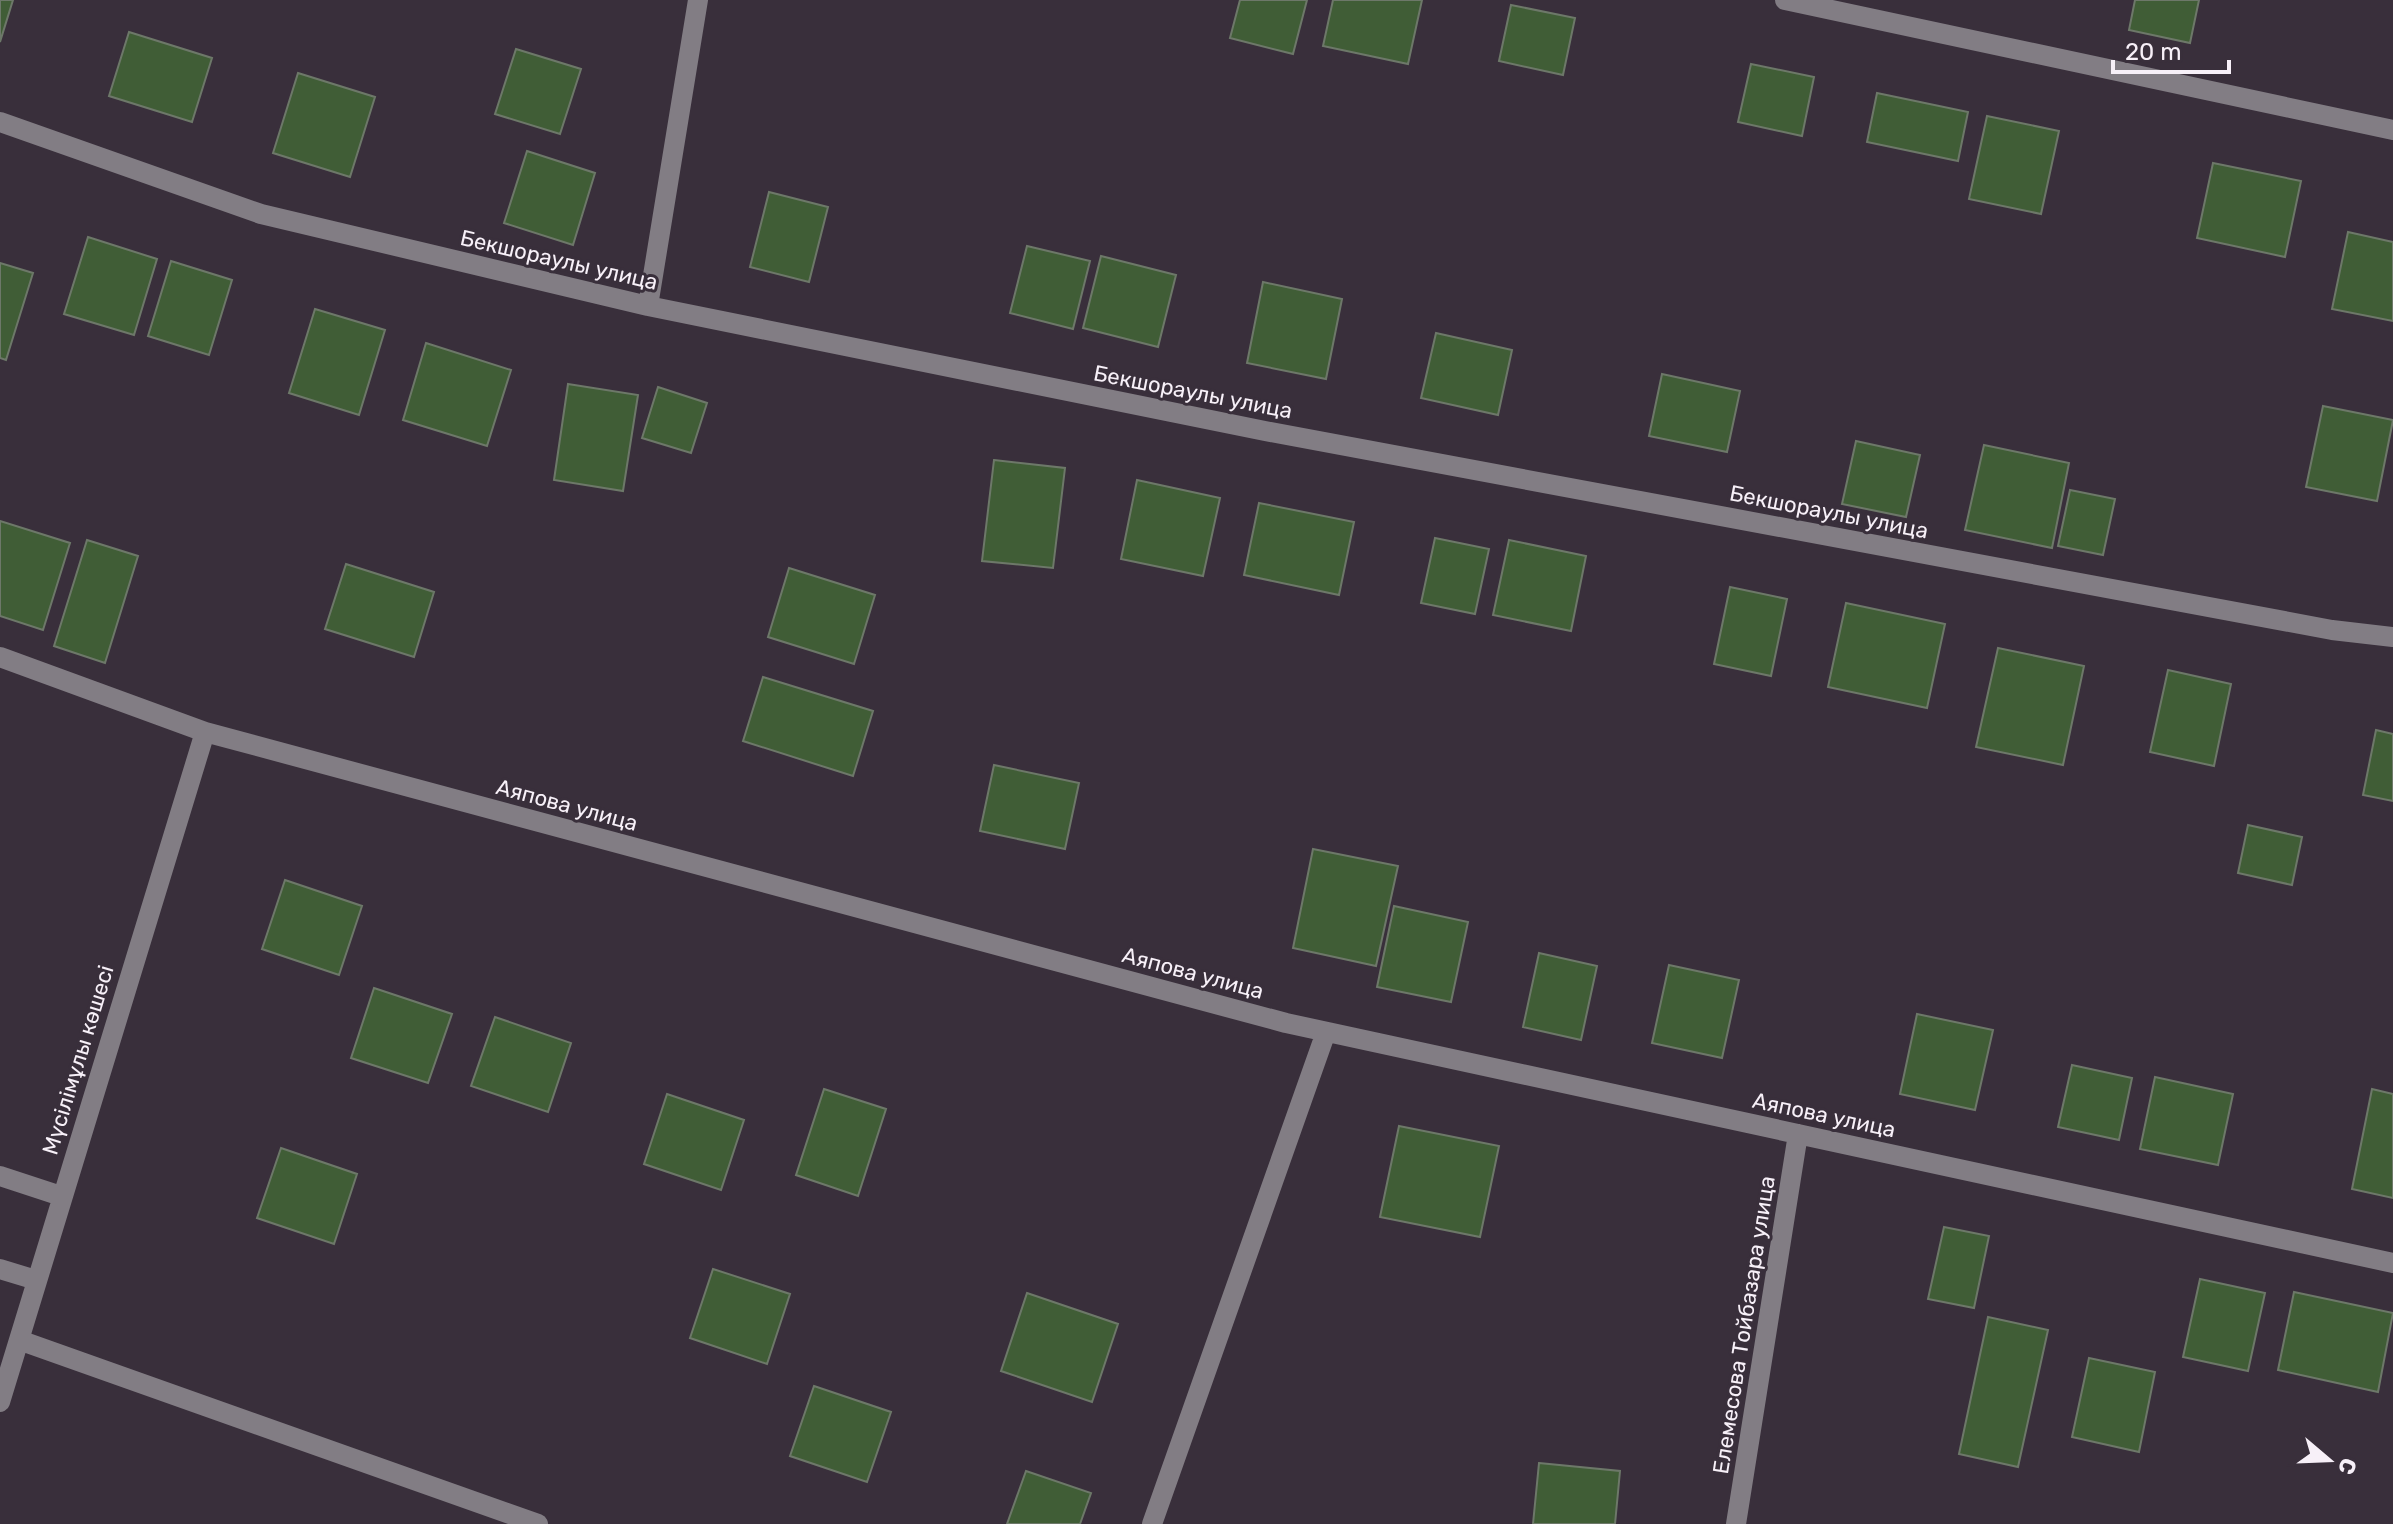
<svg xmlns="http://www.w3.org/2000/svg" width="2393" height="1524" viewBox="0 0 2393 1524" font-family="Rubik,sans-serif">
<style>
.building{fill:#405d36;stroke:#6d7869;stroke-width:2}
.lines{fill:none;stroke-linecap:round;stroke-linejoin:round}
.minor{stroke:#827d84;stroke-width:20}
.labels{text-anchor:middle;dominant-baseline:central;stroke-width:6;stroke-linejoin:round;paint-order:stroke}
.street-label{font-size:22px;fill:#f7f0f8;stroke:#392f3b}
</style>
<rect width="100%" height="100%" fill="#392f3b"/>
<path class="building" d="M 0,0 L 13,0 L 0,42 Z
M 1240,0 L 1307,0 L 1293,54 L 1230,38 Z
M 1333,0 L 1422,0 L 1408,64 L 1323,46 Z
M 2135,0 L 2199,0 L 2190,43 L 2129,30 Z
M 1511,5 L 1575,18 L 1563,75 L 1499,61 Z
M 129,32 L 212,58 L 192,122 L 109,96 Z
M 516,49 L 581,69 L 560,134 L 495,114 Z
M 1751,64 L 1814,77 L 1802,136 L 1738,122 Z
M 298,73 L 375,97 L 350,177 L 273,153 Z
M 1877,93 L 1968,112 L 1958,161 L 1867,142 Z
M 1987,116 L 2059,131 L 2041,214 L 1969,199 Z
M 527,151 L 595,173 L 573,245 L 504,223 Z
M 2213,163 L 2301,181 L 2285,257 L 2197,238 Z
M 769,192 L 828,207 L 809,282 L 750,267 Z
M 2348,232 L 2393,242 L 2393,321 L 2332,309 Z
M 88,237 L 157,259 L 134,335 L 64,314 Z
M 1027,246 L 1090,261 L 1073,329 L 1010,313 Z
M 1101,256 L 1176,275 L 1158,347 L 1083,328 Z
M 171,261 L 232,280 L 209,355 L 148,336 Z
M 0,263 L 33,273 L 6,360 L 0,358 Z
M 1263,282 L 1342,299 L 1326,379 L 1247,363 Z
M 315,309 L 385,330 L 359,415 L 289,393 Z
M 1436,333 L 1512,350 L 1498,415 L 1421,398 Z
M 426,343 L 511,370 L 487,446 L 403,420 Z
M 1662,374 L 1740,391 L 1727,452 L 1649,436 Z
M 568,384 L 638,395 L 623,491 L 554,480 Z
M 658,387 L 707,403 L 691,453 L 642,438 Z
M 2323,406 L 2393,420 L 2377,501 L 2306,487 Z
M 1856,441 L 1920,455 L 1906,517 L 1842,504 Z
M 1984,445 L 2069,463 L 2052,548 L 1965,530 Z
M 994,460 L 1065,468 L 1053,568 L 982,561 Z
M 1137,480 L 1220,498 L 1203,576 L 1121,559 Z
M 2070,490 L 2115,499 L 2103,555 L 2058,546 Z
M 1259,503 L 1354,522 L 1339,595 L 1244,575 Z
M 0,521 L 70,543 L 43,630 L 0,616 Z
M 1435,538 L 1489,549 L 1475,614 L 1421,603 Z
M 87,540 L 138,556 L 105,663 L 54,646 Z
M 1509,540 L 1586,556 L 1571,631 L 1493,615 Z
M 346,564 L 434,592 L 414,657 L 325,629 Z
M 789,568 L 875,595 L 854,664 L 768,637 Z
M 1730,587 L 1787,599 L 1771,676 L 1714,664 Z
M 1846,603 L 1945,624 L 1927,708 L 1828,687 Z
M 1998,648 L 2084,666 L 2063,765 L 1976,747 Z
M 2168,670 L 2231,684 L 2214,766 L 2150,752 Z
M 763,677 L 873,711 L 853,776 L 743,741 Z
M 2376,730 L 2393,734 L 2393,801 L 2363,795 Z
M 994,765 L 1079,783 L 1065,849 L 980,831 Z
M 2248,825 L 2302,837 L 2292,885 L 2238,873 Z
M 1313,849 L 1398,866 L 1376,966 L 1293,948 Z
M 285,880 L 362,906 L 339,975 L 262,949 Z
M 1394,906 L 1468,922 L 1451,1002 L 1377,987 Z
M 1539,953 L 1597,966 L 1581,1040 L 1523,1027 Z
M 1669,965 L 1739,980 L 1722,1058 L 1652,1043 Z
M 374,988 L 452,1014 L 428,1083 L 351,1058 Z
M 1917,1014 L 1993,1030 L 1975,1110 L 1900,1094 Z
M 495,1017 L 571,1043 L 548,1112 L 471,1086 Z
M 2072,1065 L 2132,1078 L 2119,1140 L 2058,1127 Z
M 2155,1077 L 2233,1094 L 2218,1165 L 2140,1149 Z
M 824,1089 L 886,1109 L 858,1196 L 796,1175 Z
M 2372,1089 L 2393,1094 L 2393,1198 L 2352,1189 Z
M 667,1094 L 744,1120 L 721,1190 L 644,1164 Z
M 1399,1126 L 1499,1146 L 1480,1237 L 1380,1217 Z
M 281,1148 L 357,1174 L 334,1244 L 257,1218 Z
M 1944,1227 L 1989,1236 L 1974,1308 L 1928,1299 Z
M 713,1269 L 790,1294 L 767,1364 L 690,1338 Z
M 2200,1279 L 2265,1293 L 2248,1371 L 2183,1357 Z
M 2294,1292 L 2393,1313 L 2378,1392 L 2278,1370 Z
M 1027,1293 L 1118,1324 L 1092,1402 L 1001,1371 Z
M 1988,1317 L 2048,1330 L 2018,1467 L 1959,1454 Z
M 2089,1358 L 2155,1372 L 2139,1452 L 2072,1437 Z
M 814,1386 L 891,1412 L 867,1482 L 790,1456 Z
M 1539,1463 L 1620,1471 L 1615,1524 L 1533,1524 Z
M 1026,1471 L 1091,1493 L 1080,1524 L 1007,1524 Z"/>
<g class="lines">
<path class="minor" d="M 1785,0 L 2393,130
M 0,122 L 261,214 L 648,306 L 1265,431 L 2332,630 L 2393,637
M 648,306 L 698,0
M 0,657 L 205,732 L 1286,1023 L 2393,1263
M 0,1176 L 61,1196
M 0,1269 L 36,1280
M 19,1340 L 538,1524
M 0,1402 L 205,732
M 1152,1524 L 1326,1032
M 1736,1524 L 1798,1134"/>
</g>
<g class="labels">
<g class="street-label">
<text transform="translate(559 260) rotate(13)">Бекшораулы улица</text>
<text transform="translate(1193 392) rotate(11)">Бекшораулы улица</text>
<text transform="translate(1829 512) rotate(11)">Бекшораулы улица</text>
<text transform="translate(567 805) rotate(15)">Аяпова улица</text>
<text transform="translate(1193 973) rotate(15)">Аяпова улица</text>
<text transform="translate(78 1060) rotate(-73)">Мүсілімұлы көшесі</text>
<text transform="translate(1824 1115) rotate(12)">Аяпова улица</text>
<text transform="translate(1744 1325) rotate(-81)">Елемесова Тойбазара улица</text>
</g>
</g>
<g transform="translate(2329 1460) rotate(109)" stroke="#392f3b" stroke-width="6" paint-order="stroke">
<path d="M0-6L14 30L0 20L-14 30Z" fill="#f7f0f8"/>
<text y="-12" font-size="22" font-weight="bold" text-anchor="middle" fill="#f7f0f8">С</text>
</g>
<path d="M2113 60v12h116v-12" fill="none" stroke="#f7f0f8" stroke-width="4"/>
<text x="2125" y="60" font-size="24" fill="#f7f0f8" stroke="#392f3b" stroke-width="6" paint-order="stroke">20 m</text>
</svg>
